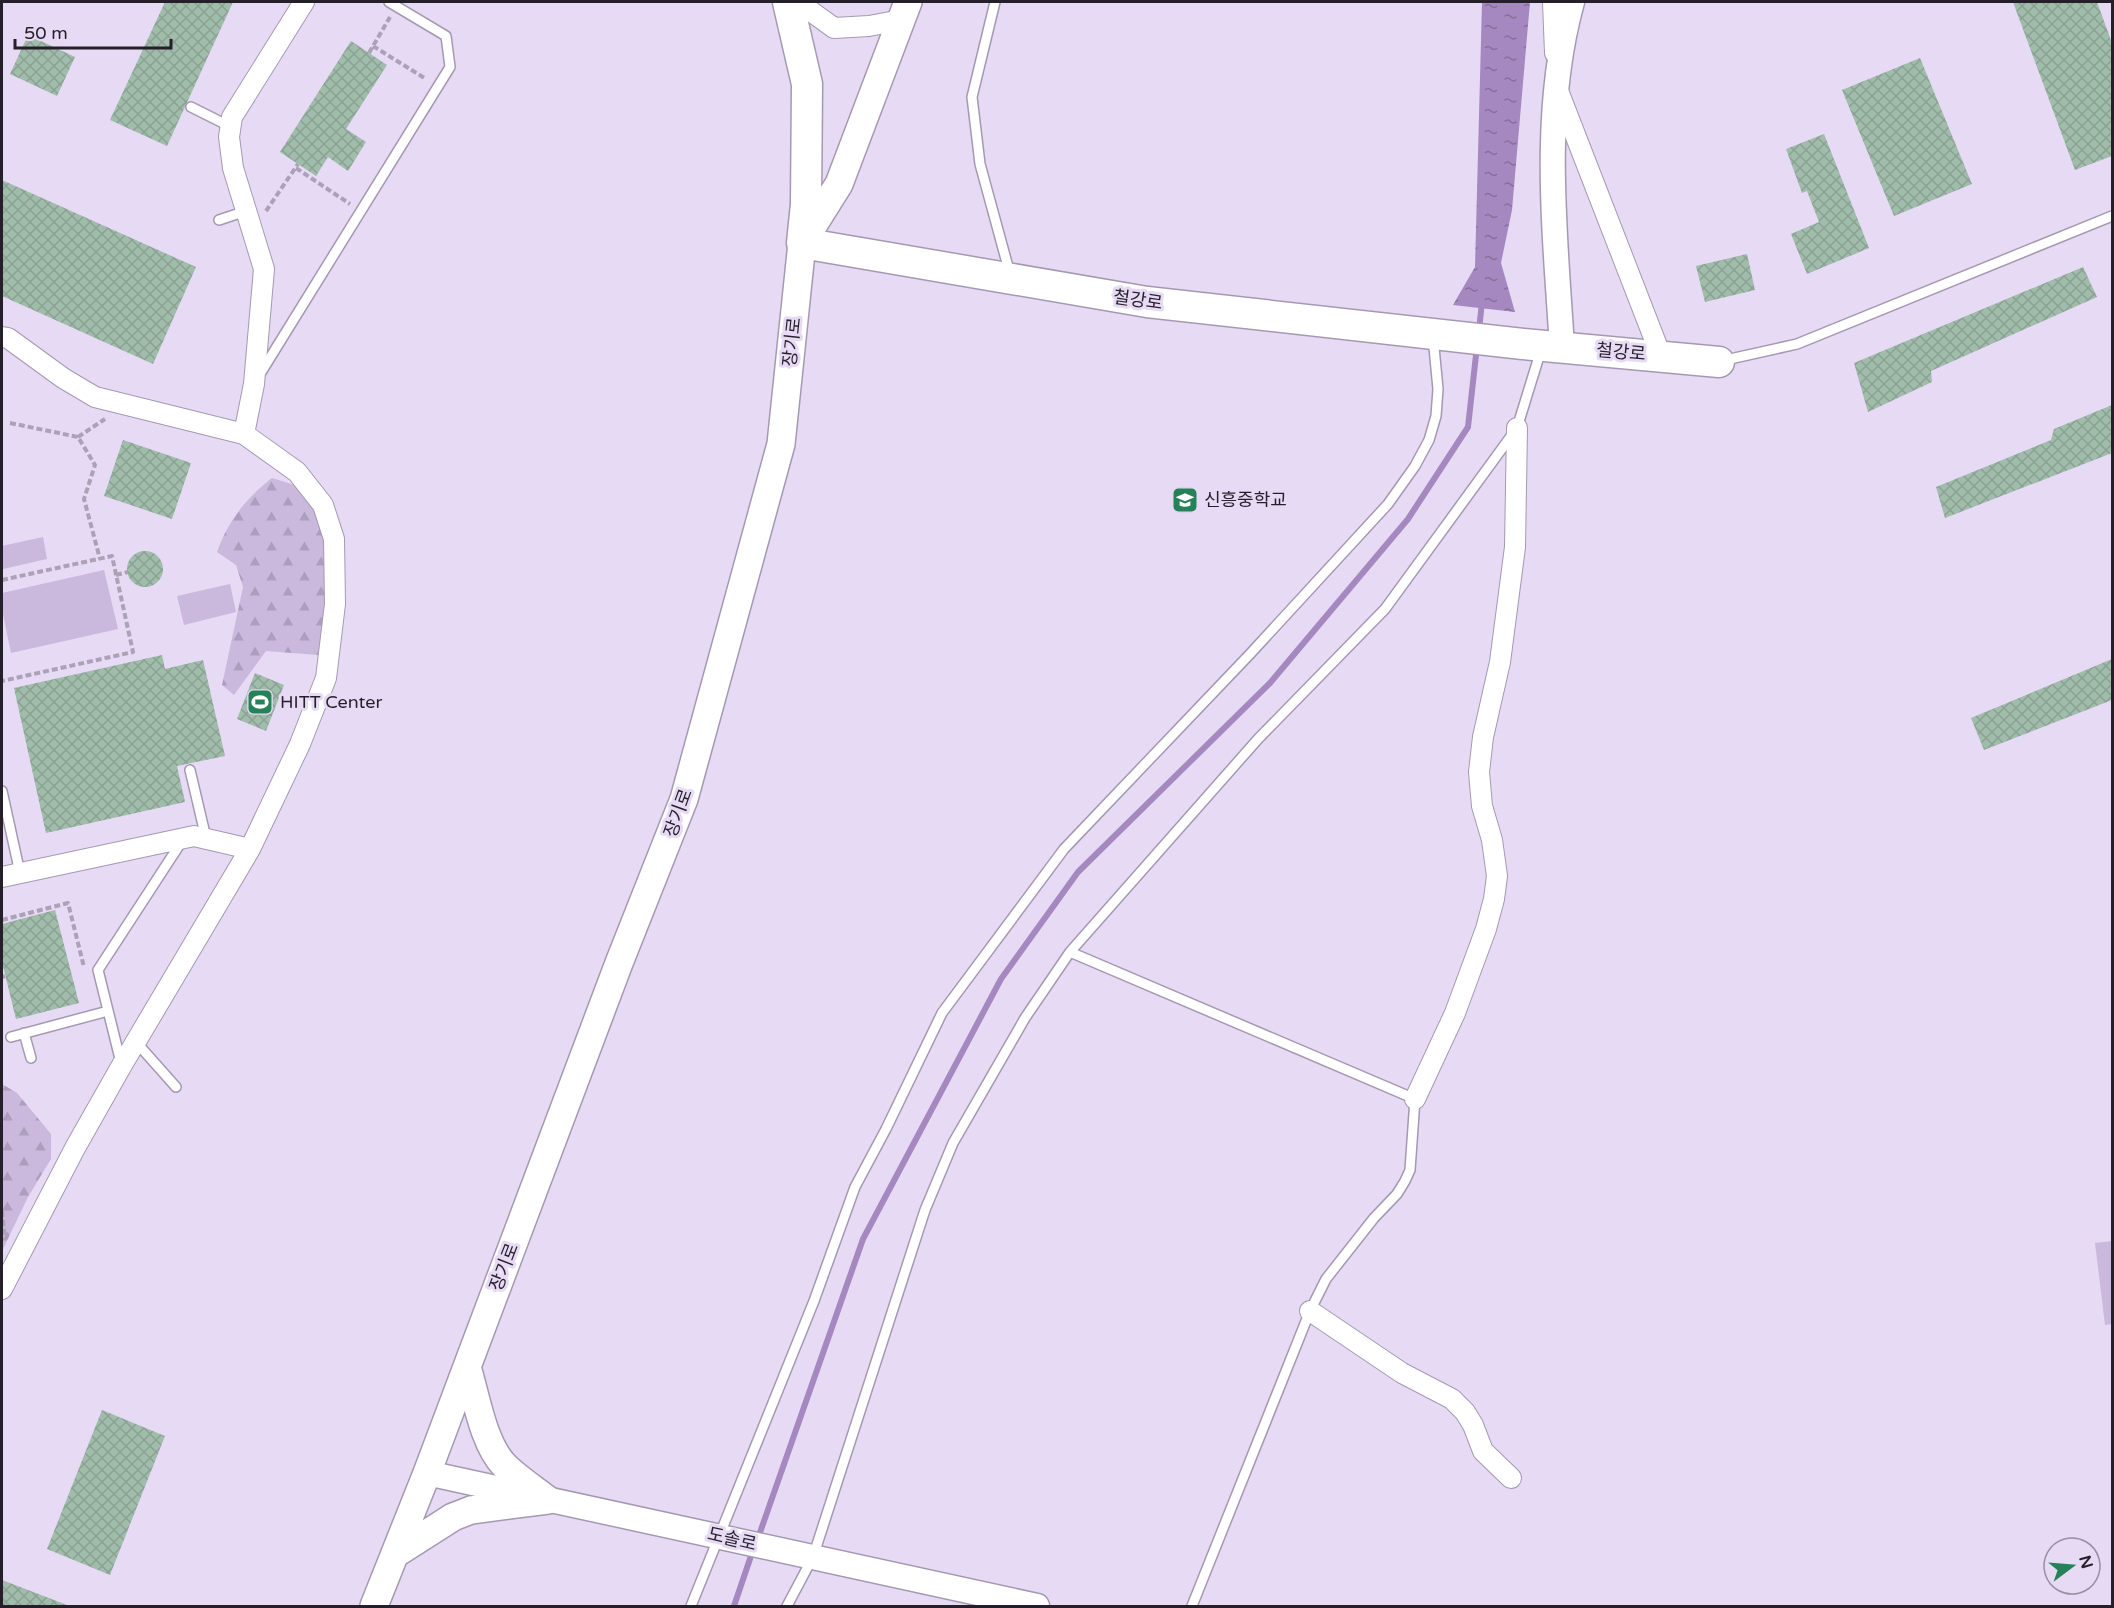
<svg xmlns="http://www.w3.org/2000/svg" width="2114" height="1608" viewBox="0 0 2114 1608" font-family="'Varela Round','Noto Sans KR',sans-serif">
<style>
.forest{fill:url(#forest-firs)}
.pitch{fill:#cab8dd}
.water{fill:url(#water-ripples)}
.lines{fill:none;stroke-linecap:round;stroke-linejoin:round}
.stream{stroke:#a488bf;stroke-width:6}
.building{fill:url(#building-cross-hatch)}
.service-casing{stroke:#a599b2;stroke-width:12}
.minor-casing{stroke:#a599b2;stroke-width:22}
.tertiary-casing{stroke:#a599b2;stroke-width:27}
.secondary-casing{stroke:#a599b2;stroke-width:30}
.primary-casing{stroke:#a599b2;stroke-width:33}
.path{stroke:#aca1b7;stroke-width:4;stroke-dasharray:6 3;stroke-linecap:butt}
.service{stroke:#fff;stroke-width:9}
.minor{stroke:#fff;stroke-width:20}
.tertiary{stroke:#fff;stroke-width:24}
.secondary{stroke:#fff;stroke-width:27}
.primary{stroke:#fff;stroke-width:30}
.labels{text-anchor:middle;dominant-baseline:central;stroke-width:6;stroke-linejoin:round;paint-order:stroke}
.street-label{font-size:18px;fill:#241f29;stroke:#e7daf5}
.poi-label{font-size:18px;fill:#241f29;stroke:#e7daf5;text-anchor:start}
</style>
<defs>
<pattern id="forest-firs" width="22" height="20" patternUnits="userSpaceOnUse" patternTransform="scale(1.5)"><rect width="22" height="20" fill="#cab8dd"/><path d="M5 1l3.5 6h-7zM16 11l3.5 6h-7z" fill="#ad9ebe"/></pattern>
<pattern id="water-ripples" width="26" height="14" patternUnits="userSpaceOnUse" patternTransform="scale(1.5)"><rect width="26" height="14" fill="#a488bf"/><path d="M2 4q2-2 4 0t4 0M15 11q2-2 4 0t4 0" fill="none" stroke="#856f9b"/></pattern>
<pattern id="building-cross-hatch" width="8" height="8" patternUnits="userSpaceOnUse" patternTransform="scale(1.5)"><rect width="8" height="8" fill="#a0bcab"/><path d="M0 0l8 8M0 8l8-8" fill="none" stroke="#8aa193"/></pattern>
</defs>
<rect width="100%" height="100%" fill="#e7daf5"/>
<path class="forest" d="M 272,478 L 298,486 L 323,522 L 328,543 L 326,642 L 318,655 L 266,651 L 234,695 L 222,685 L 243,587 L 236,565 L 217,552 C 228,521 246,498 272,478 Z
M 2,1084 L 17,1093 L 51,1134 L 51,1159 L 28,1197 L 2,1251 Z"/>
<path class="pitch" d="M 43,537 L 47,559 L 3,569 L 2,546 Z
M 104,570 L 118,629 L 11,653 L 2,609 L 2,593 Z
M 230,584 L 236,612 L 184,625 L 177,596 Z
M 2112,1241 L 2112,1324 L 2105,1325 L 2095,1243 Z"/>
<path class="water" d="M 1482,2 L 1530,2 L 1512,210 L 1501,263 L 1515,312 L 1453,305 L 1475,267 Z"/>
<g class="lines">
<path class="stream" d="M 1479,330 L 1482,302
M 757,1541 L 863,1239 L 1001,979 L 1078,872 L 1270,683 L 1408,519 L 1468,427 L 1477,346
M 734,1606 L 753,1550"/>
</g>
<path class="building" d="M 165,2 L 233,2 L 167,146 L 110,120 Z
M 2013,2 L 2097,2 L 2112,43 L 2112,156 L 2075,170 Z
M 28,35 L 75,57 L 57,96 L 10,74 Z
M 351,41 L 387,65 L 346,129 L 366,142 L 348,171 L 328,157 L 316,176 L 280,152 Z
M 1920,58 L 1972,184 L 1894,216 L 1842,90 Z
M 1824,134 L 1869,248 L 1807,274 L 1791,234 L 1819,222 L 1807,191 L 1802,193 L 1786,149 Z
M 2,180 L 196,267 L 153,364 L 2,296 Z
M 1747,254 L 1755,290 L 1705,302 L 1696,266 Z
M 2083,267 L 2097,297 L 1931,371 L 1932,382 L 1868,412 L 1854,363 Z
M 2112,405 L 2112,453 L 1945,518 L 1936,487 L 2051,440 L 2054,429 Z
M 123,440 L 191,463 L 172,519 L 104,496 Z
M127 569a18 18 0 1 1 36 0a18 18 0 1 1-36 0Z
M 162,655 L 165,669 L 203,660 L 225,756 L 177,766 L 185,802 L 46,833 L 14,688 Z
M 2112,659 L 2112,700 L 1984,750 L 1971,718 Z
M 255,673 L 284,685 L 266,731 L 237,719 Z
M 55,910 L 79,1003 L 16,1019 L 2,962 L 2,924 Z
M 102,1410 L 165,1436 L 110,1575 L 47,1549 Z
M 2,1580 L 67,1605 L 66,1606 L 2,1606 Z"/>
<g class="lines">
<g class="service-casing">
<path id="service" d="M 995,2 L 972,97 L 980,164 L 1010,274
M 191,107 L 231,127
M 219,220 L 246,211
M 1721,361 L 1797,344 L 2112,216
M 260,374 L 450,67 L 446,36 L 389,2
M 190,770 L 206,838
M 2,791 L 20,873
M 1070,952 L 1258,739 L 1385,609 L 1517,428 L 1541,350
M 24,1033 L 31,1058
M 11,1037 L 108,1011
M 136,1042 L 176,1087
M 121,1063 L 98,970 L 182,841
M 691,1606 L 814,1301 L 855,1187 L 886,1129 L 942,1013 L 1064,849 L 1250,654 L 1388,504 L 1415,466 L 1429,440 L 1436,416 L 1438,389 L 1433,337
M 787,1606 L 813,1557 L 925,1210 L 953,1143 L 1025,1018 L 1070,952 L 1415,1099 L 1410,1170 L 1405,1181 L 1397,1194 L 1374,1218 L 1326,1279 L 1310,1311 L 1192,1606"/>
</g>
<g class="minor-casing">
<path id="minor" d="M 798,2 L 834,28 L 869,26 L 901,20
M 1553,2 L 1555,53
M 1557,88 L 1661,356
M 2,337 L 8,338 L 63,378 L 95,397 L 244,434 L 297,472 L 323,505 L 334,539 L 335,604 L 326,678 L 300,744 L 250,849 L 122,1065 L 75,1148 L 2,1289
M 244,434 L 254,384 L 264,269 L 233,168 L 229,137 L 232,117 L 304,2
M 2,877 L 194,836 L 250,849
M 1415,1099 L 1455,1013 L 1486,929 L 1494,899 L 1497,876 L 1492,840 L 1482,806 L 1479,772 L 1483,737 L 1500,662 L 1515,547 L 1517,428
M 1310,1311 L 1402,1373 L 1452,1399 L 1465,1412 L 1473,1425 L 1483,1451 L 1511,1478"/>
</g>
<g class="tertiary-casing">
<path id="tertiary" d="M 1562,347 C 1555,233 1541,114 1572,2
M 427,1473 L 1037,1606"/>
</g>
<g class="secondary-casing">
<path id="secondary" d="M 467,1367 C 476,1396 483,1443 504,1465 C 517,1478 534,1489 548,1500
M 395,1554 L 453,1517 L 471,1510 L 548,1500
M 374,1606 L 427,1473 L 619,963 L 684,799 L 781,444 L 802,243 L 839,184 L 908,2"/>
</g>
<g class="primary-casing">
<path id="primary" d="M 788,2 L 807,84 L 806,204 L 802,243 L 1147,302 L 1523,344 L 1719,362"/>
</g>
<path class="path" d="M 373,46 L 426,79
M 369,53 L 390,17
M 296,168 L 350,204
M 266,211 L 298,164
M 10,423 L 78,437 L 95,465 L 84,499 L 100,559
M 78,437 L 105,419
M 116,575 L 128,572
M 2,580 L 112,556 L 133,652 L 2,681
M 2,920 L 68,903 L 84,967
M 2,977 L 5,976
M 2,1211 L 5,1240"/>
<use href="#service" class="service"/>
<use href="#minor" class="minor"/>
<use href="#tertiary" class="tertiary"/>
<use href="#secondary" class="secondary"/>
<use href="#primary" class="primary"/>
</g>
<defs>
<g id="school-square" transform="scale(1.35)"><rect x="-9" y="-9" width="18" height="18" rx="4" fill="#258157" stroke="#e7daf5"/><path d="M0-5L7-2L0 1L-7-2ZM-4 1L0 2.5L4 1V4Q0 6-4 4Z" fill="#fff"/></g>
<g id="stadium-square" transform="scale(1.35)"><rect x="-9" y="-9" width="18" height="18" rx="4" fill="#258157" stroke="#e7daf5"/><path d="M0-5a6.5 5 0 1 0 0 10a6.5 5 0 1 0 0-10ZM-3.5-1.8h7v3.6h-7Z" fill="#fff"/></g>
</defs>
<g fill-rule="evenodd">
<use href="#school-square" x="1185" y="500"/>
<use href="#stadium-square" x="260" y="702"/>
</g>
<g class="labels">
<g class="street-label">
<text transform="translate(1138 300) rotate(8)">철강로</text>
<text transform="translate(792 342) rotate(-84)">장기로</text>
<text transform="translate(1621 352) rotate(5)">철강로</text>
<text transform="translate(678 813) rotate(-70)">장기로</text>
<text transform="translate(504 1267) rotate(-69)">장기로</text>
<text transform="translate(732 1539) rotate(13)">도솔로</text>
</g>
<g class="poi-label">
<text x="1204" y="500">신흥중학교</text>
<text x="280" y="702">HITT Center</text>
</g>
</g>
<rect width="2114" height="1608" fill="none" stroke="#241f29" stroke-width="6"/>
<g transform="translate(2072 1566) rotate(74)"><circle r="28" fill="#e7daf5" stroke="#998fa3" stroke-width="1.5"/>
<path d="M0-4.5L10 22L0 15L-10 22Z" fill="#258157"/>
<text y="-9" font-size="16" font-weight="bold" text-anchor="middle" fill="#241f29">N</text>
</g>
<path d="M15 39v9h156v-9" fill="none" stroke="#241f29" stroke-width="3"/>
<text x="24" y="39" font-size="18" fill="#241f29" stroke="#e7daf5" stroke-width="4.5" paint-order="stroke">50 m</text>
</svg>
